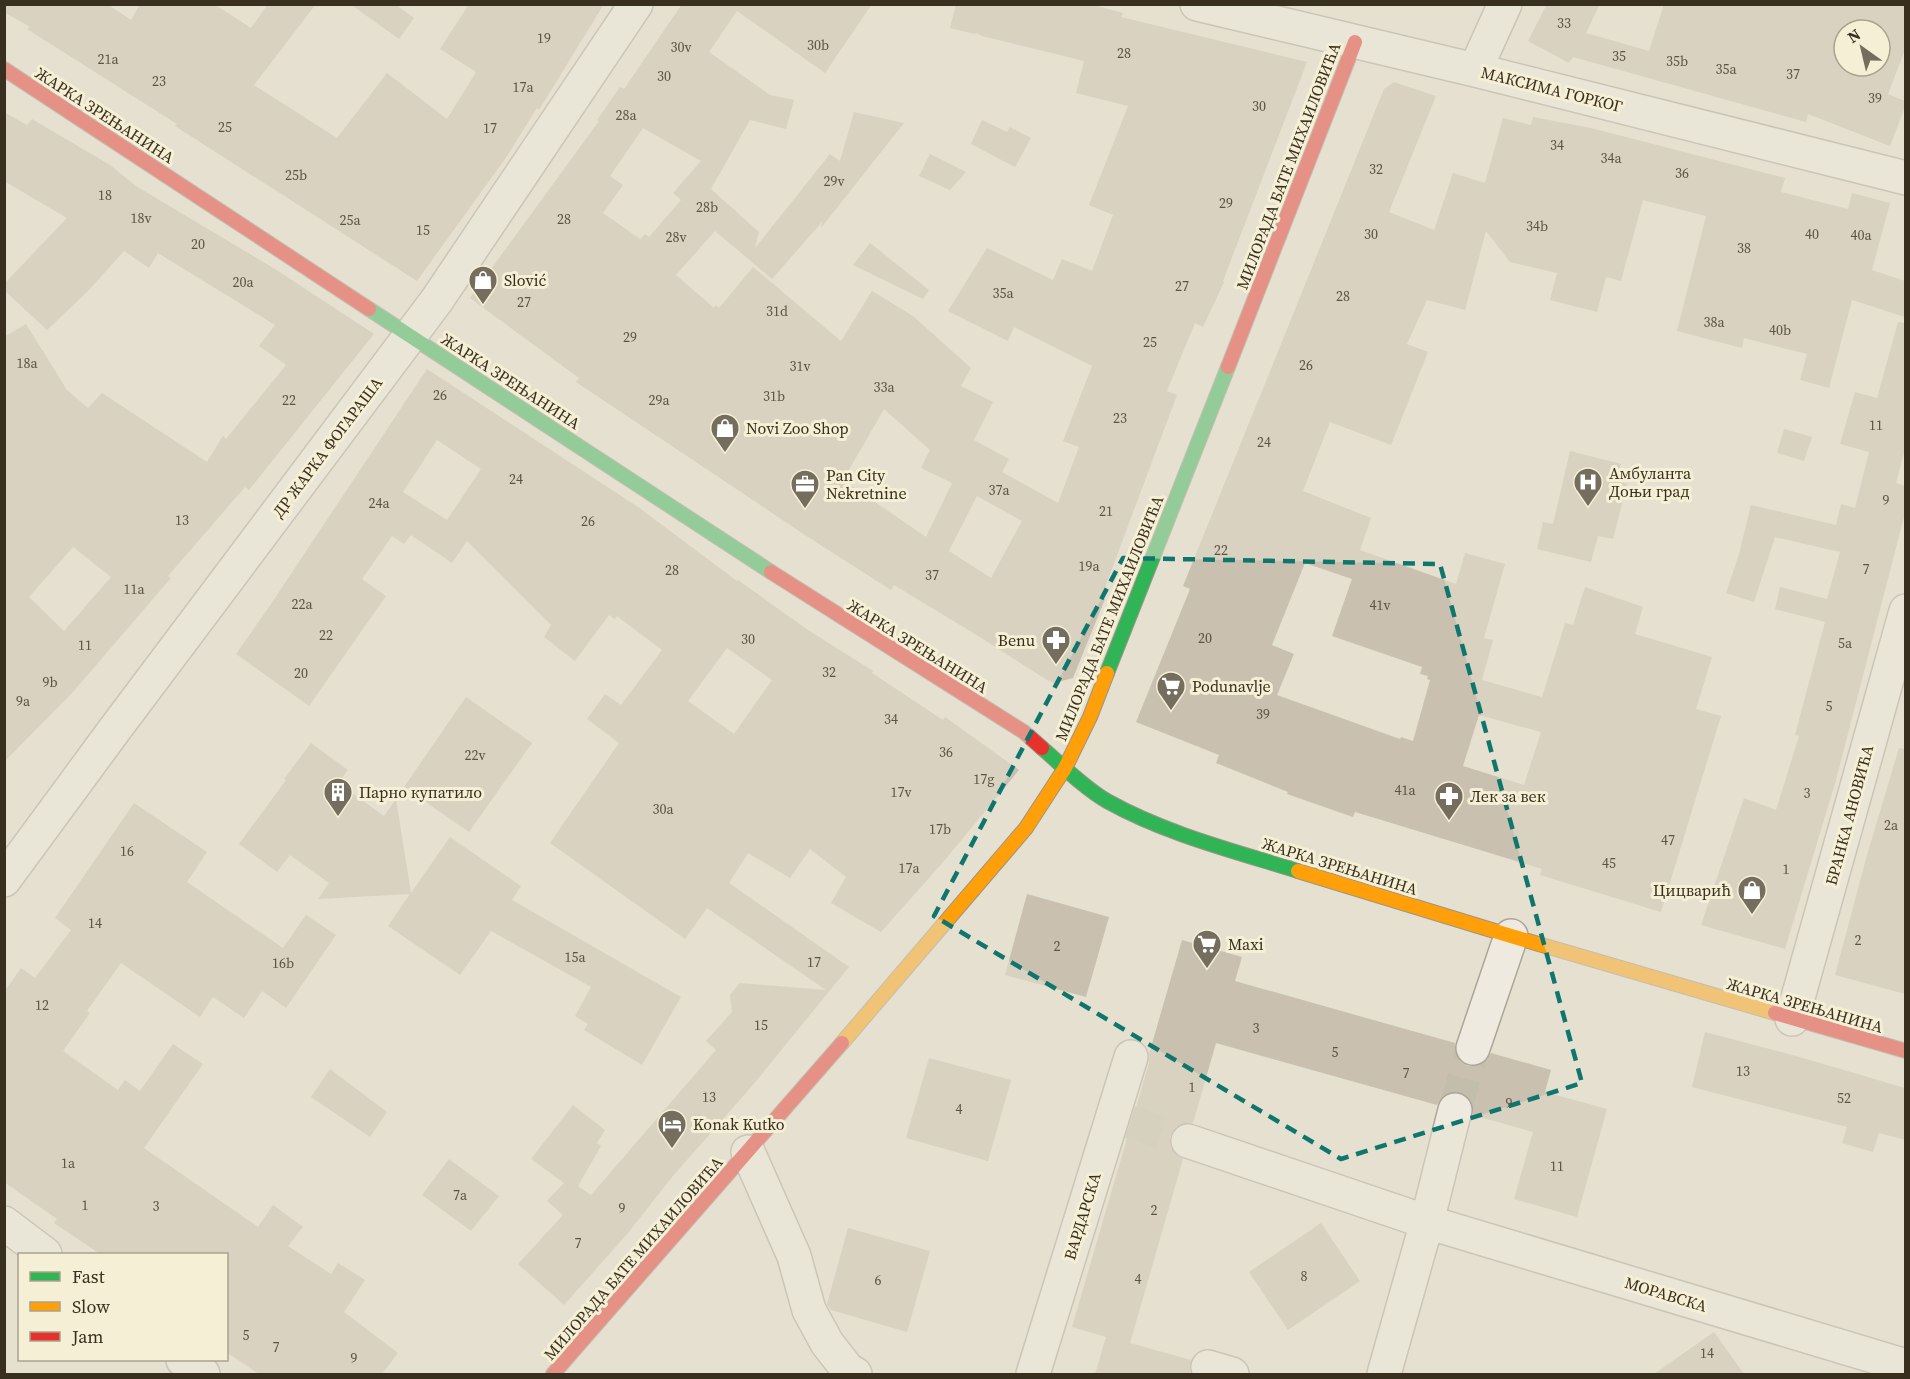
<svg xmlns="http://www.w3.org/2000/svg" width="1910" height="1379" viewBox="0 0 1910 1379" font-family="'Source Serif 4',serif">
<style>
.building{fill:#c9c0b0;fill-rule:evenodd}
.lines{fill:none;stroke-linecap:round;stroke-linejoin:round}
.street-tunnel{stroke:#c3bdac;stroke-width:33;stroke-dasharray:33 16;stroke-linecap:butt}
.street-casing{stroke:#aaa598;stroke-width:36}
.fast-casing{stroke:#9a9588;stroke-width:16}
.slow-casing{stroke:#9a9588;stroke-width:16}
.jam-casing{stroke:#9a9588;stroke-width:16}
.street{stroke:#eeeae0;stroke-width:33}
.fast{stroke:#30b455;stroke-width:14}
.slow{stroke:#ff9f0a;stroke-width:14}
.jam{stroke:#e5322d;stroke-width:14}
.marked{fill:none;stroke:#0f766e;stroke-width:4.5;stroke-dasharray:12 8;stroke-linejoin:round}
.labels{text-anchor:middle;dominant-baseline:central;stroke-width:6;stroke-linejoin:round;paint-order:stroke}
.number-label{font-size:14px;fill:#5d5343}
.street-label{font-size:16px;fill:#392f1f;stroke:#f5efd5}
.poi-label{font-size:16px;fill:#392f1f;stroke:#f5efd5;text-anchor:start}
</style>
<rect width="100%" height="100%" fill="#e5e0cf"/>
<path class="building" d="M 4,4 L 107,4 L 131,20 L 140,4 L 214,4 L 251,28 L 268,4 L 316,4 L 254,85 L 337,138 L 387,73 L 447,119 L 476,72 L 440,49 L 469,4 L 604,4 L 539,110 L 537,108 L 505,159 L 417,281 L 175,126 L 177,124 L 27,29 L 30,27 L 4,12 Z
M 350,4 L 395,4 L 414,18 L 399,39 Z
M 682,4 L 872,4 L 825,73 L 737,11 L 709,52 L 770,95 L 794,100 L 786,129 L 750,120 L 711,189 L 759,232 L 755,248 L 830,154 L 840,161 L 854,112 L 904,123 L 821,228 L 822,222 L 772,279 L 715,231 L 676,275 L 714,308 L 716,305 L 719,308 L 753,267 L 841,341 L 872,291 L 913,316 L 971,368 L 961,386 L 993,402 L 974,440 L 1009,459 L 1002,472 L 1058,503 L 1079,447 L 1063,441 L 1092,366 L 1014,327 L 1008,341 L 948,311 L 987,248 L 1053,280 L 1062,259 L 1092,271 L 1113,215 L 1089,205 L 1128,106 L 1076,93 L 1084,61 L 982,36 L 976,33 L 975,34 L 950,28 L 956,4 L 1090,4 L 1123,13 L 1121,17 L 1307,62 L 1223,281 L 1224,282 L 1203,327 L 1195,323 L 1167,391 L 1177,395 L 1101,598 L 1105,599 L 1073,678 L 1054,683 L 1047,680 L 983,639 L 894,585 L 891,590 L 805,535 L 576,382 L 579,378 L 470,298 L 599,121 L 597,120 L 620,87 L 624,89 ZM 643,128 L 701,161 L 673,193 L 681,200 L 649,237 L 645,234 L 640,239 L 603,213 L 623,185 L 610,176 ZM 884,409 L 930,450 L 921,468 L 952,483 L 926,537 L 843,480 ZM 977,496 L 1022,521 L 991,578 L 949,551 Z
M 1547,4 L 1600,4 L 1586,33 L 1649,51 L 1664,4 L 1905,4 L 1905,50 L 1888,94 L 1905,101 L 1905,107 L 1890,146 L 1808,114 L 1806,122 L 1573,57 L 1569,63 L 1528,41 ZM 1844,30 L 1880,30 L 1880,66 L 1844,66 Z
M 1394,82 L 1436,96 L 1389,212 L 1434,230 L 1453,173 L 1485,183 L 1503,118 L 1531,125 L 1533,117 L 1591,128 L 1785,178 L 1781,192 L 1848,209 L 1852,193 L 1890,203 L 1872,270 L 1905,281 L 1905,317 L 1852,300 L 1829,388 L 1800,380 L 1807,354 L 1744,338 L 1742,348 L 1677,331 L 1706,216 L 1643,200 L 1621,281 L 1606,277 L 1597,312 L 1550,300 L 1557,273 L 1510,262 L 1486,231 L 1465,310 L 1427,300 L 1407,344 L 1428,352 L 1391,445 L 1330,422 L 1303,491 L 1371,518 L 1360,550 L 1456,584 L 1465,553 L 1505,564 L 1484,638 L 1493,640 L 1482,680 L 1542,697 L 1565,623 L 1573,625 L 1585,587 L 1643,607 L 1635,634 L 1712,657 L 1696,709 L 1721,716 L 1661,912 L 1540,875 L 1542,869 L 1355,812 L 1353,817 L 1287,794 L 1288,792 L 1216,763 L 1219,755 L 1136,722 L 1190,589 L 1183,586 L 1260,396 L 1384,89 ZM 1305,563 L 1352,579 L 1332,636 L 1422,667 L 1420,674 L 1428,676 L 1427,679 L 1430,680 L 1413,741 L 1401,737 L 1400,739 L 1277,695 L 1294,654 L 1272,645 ZM 1479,715 L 1541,732 L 1524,785 L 1463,766 Z
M 4,112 L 27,125 L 32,119 L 110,165 L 136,186 L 275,269 L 374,334 L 249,490 L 245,487 L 168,576 L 171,578 L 73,692 L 4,762 L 4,337 L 26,324 L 67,390 L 88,408 L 102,393 L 207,462 L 223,436 L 226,439 L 286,365 L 259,346 L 275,325 L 158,253 L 149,268 L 124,251 L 89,290 L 47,330 L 4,290 L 4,284 L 67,218 L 4,181 ZM 73,547 L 111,577 L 64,631 L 29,597 Z
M 982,120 L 1007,132 L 1010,127 L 1031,138 L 1015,167 L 971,144 Z
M 930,154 L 966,172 L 950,190 L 919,176 Z
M 870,243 L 929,290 L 923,299 L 853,265 Z
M 1898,322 L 1905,323 L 1905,449 L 1896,483 L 1905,486 L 1905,513 L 1836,780 L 1785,949 L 1701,925 L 1744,798 L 1776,810 L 1799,736 L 1795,735 L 1825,622 L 1775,609 L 1780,587 L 1827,599 L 1840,552 L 1775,537 L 1754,602 L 1726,593 L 1739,554 L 1751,505 L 1836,525 L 1841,504 L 1855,508 L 1869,452 L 1840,444 L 1855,392 L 1877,398 Z
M 427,369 L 638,507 L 737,581 L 738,580 L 808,630 L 873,671 L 872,673 L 943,720 L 945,717 L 1019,770 L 945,860 L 881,932 L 831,903 L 846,877 L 810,849 L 790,878 L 748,853 L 729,883 L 849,967 L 752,1086 L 672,1177 L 628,1233 L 564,1305 L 518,1264 L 563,1215 L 547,1201 L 564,1183 L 531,1159 L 573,1105 L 605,1130 L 597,1143 L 601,1146 L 578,1186 L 591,1195 L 716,1050 L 706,1041 L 732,1012 L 730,995 L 740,983 L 826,990 L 707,908 L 685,939 L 550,843 L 619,743 L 587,719 L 605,694 L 621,705 L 662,650 L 617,616 L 615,619 L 609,615 L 575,661 L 544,637 L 551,625 L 467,541 L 452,563 L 411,535 L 404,544 L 392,536 L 362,579 L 386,596 L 309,706 L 236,654 L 269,607 ZM 437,440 L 481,469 L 447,520 L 403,492 ZM 727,648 L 772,680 L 734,734 L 688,701 Z
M 1784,429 L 1812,437 L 1804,461 L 1777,453 Z
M 1570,451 L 1621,464 L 1616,481 L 1627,484 L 1613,539 L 1598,536 L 1591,562 L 1537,549 L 1543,522 L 1553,524 Z
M 466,697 L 532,743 L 469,832 L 404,787 Z
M 311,743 L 348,770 L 338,783 L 384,816 L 396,799 L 411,893 L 450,837 L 521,886 L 512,900 L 681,997 L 642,1065 L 584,1030 L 588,1024 L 575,1016 L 591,987 L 491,931 L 460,975 L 388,926 L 410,894 L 318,899 L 329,883 L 290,855 L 277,872 L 239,844 L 286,780 L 284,779 Z
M 1899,748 L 1905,749 L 1905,994 L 1835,975 L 1867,855 Z
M 134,803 L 207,852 L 187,882 L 283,948 L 306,915 L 336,935 L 286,1008 L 262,991 L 244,1018 L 213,997 L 200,1017 L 121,963 L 87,1011 L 90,1013 L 63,1051 L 118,1090 L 125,1080 L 140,1091 L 173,1044 L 203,1064 L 144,1148 L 258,1227 L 273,1205 L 303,1227 L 288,1246 L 331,1274 L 338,1263 L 365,1280 L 344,1312 L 398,1353 L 382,1374 L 259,1374 L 226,1352 L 226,1254 L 100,1254 L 54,1223 L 57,1219 L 4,1182 L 4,992 L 21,968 L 35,978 L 71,930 L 55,918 Z
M 1027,894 L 1109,917 L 1086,997 L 1005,975 Z
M 1182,940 L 1242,957 L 1235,981 L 1455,1043 L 1455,1051 L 1459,1060 L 1468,1066 L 1477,1066 L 1485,1062 L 1491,1053 L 1551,1070 L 1545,1092 L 1607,1109 L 1577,1217 L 1514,1199 L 1533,1132 L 1473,1115 L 1473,1104 L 1468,1097 L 1460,1092 L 1449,1092 L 1442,1097 L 1437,1105 L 1216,1043 L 1193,1123 L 1184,1123 L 1176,1127 L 1170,1136 L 1170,1145 L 1174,1153 L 1183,1159 L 1130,1343 L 1191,1360 L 1190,1371 L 1191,1374 L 1095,1374 L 1106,1337 L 1072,1327 L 1149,1063 L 1149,1054 Z
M 1705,1032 L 1796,1056 L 1905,1088 L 1905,1140 L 1879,1133 L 1873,1152 L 1842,1143 L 1847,1127 L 1692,1087 Z
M 929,1058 L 1011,1080 L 988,1161 L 906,1138 Z
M 330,1069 L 387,1112 L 370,1137 L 311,1097 Z
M 449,1159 L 499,1196 L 471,1231 L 422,1195 Z
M 1321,1223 L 1360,1281 L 1288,1330 L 1249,1272 Z
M 848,1228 L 930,1251 L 907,1332 L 831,1310 L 827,1304 Z
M 1714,1332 L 1744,1374 L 1654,1374 Z"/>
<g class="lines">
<path class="street-tunnel" d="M 1455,1110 L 1473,1048
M 1130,1122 L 1188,1141"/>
<g class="street-casing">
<path id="street" d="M 1197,4 L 1475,70 L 1906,178
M 1475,70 L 1505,4
M 4,880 L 115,729 L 437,300 L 636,4
M 1792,1019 L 1906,611
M 1473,1048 L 1511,936
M 1188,1141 L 1427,1222 L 1906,1366
M 748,1152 L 794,1256 L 809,1310 L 827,1343 L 848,1370 L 855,1374
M 4,1223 L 45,1254
M 183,1360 L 203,1374
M 1208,1367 L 1232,1374
M 1033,1374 L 1131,1057
M 1384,1374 L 1427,1222 L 1455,1110"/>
</g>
<g class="fast-casing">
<path id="fast" d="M 369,309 L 771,572
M 1107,673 L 1228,367
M 1042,748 C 1063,766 1083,787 1107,801 C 1166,834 1234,851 1298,871"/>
</g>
<g class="slow-casing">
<path id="slow" d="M 1298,871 L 1511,936 L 1775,1013
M 842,1043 L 1026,828 L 1065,768 L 1090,717 L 1107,673"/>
</g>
<g class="jam-casing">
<path id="jam" d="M 4,69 L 369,309
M 1228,367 L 1355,42
M 771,572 L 1024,732 L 1042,748
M 1775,1013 L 1906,1051
M 553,1374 L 842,1043"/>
</g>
<use href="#street" class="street"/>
<use href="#fast" class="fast"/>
<use href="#slow" class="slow"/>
<use href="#jam" class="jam"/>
</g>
<path d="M0 0H1910V1379H0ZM 1123,558 L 1440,564 L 1582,1083 L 1341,1159 L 934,916 Z" fill="#e5e0cf" fill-opacity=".55" fill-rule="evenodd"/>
<path class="marked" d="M 1123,558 L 1440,564 L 1582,1083 L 1341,1159 L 934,916 Z"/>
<defs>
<g id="shop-pin" transform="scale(1.5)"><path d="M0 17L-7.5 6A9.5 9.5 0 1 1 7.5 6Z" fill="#756d5d" stroke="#f5efd5"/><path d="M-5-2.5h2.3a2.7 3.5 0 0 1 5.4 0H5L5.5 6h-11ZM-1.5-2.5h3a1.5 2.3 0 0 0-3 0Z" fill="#fff"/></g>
<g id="hospital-pin" transform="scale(1.5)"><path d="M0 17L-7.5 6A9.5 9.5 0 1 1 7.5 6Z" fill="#756d5d" stroke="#f5efd5"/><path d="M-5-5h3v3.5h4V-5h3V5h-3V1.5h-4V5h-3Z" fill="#fff"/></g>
<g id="office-pin" transform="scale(1.5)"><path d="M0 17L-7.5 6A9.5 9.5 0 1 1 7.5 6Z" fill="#756d5d" stroke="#f5efd5"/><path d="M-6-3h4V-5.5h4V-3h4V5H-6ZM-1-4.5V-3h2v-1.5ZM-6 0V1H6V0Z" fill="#fff"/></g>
<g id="pharmacy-pin" transform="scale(1.5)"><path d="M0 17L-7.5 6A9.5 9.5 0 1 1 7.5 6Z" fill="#756d5d" stroke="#f5efd5"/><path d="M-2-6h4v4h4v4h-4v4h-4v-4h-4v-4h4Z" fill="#fff"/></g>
<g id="supermarket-pin" transform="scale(1.5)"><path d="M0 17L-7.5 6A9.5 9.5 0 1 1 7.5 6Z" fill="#756d5d" stroke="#f5efd5"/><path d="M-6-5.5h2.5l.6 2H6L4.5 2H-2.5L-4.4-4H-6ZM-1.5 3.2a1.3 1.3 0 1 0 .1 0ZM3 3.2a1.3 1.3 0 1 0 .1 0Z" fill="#fff"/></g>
<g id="building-pin" transform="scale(1.5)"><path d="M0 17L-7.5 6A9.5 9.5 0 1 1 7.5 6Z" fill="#756d5d" stroke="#f5efd5"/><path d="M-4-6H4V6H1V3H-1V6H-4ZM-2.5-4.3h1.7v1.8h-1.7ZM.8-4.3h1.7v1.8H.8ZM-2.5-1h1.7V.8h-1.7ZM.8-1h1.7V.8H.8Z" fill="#fff"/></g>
<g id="hotel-pin" transform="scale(1.5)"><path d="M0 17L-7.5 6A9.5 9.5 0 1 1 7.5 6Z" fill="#756d5d" stroke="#f5efd5"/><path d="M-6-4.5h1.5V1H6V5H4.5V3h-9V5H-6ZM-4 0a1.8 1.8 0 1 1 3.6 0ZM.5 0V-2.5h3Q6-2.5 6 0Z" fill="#fff"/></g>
</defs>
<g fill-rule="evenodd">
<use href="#shop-pin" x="483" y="280"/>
<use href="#shop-pin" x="725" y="428"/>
<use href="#hospital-pin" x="1588" y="482"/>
<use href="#office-pin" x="805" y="484"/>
<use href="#pharmacy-pin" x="1056" y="640"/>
<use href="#supermarket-pin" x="1171" y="686"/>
<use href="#building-pin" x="338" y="792"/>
<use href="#pharmacy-pin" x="1449" y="796"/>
<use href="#shop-pin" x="1752" y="890"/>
<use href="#supermarket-pin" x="1207" y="944"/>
<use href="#hotel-pin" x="672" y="1124"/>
</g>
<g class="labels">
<g class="number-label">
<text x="1564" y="23">33</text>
<text x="544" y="38">19</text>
<text x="818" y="45">30b</text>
<text x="681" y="47">30v</text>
<text x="1124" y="53">28</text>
<text x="1619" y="56">35</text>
<text x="108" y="59">21a</text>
<text x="1677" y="61">35b</text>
<text x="1726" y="69">35a</text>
<text x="1793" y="74">37</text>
<text x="664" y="76">30</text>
<text x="159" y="81">23</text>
<text x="523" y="87">17a</text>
<text x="1875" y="98">39</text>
<text x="1259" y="106">30</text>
<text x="626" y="115">28a</text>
<text x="225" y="127">25</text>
<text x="490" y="128">17</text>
<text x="1557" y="145">34</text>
<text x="1611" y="158">34a</text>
<text x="1376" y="169">32</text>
<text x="1682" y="173">36</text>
<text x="296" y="175">25b</text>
<text x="834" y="181">29v</text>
<text x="105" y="195">18</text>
<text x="1226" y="203">29</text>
<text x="707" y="207">28b</text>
<text x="141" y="218">18v</text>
<text x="564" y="219">28</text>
<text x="350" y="220">25a</text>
<text x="1537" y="226">34b</text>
<text x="423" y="230">15</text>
<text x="1371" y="234">30</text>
<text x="1812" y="234">40</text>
<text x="1861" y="235">40a</text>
<text x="676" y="237">28v</text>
<text x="198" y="244">20</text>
<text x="1744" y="248">38</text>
<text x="243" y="282">20a</text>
<text x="1182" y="286">27</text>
<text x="1003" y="293">35a</text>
<text x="1343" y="296">28</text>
<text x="524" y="302">27</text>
<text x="777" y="311">31d</text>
<text x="1714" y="322">38a</text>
<text x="1780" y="330">40b</text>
<text x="630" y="337">29</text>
<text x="1150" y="342">25</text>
<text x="27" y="363">18a</text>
<text x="1306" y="365">26</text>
<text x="800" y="366">31v</text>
<text x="884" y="387">33a</text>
<text x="440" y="395">26</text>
<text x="774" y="396">31b</text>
<text x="289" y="400">22</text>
<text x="659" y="400">29a</text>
<text x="1120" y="418">23</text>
<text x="1876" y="425">11</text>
<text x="1264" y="442">24</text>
<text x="516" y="479">24</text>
<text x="999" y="490">37a</text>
<text x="1886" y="500">9</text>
<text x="379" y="503">24a</text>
<text x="1106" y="511">21</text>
<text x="182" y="520">13</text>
<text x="588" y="521">26</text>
<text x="1221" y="550">22</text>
<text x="1089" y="566">19a</text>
<text x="1866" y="569">7</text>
<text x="672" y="570">28</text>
<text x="932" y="575">37</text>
<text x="134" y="589">11a</text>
<text x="302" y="604">22a</text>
<text x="1380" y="605">41v</text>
<text x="326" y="635">22</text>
<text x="1205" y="638">20</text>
<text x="748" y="639">30</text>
<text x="1845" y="643">5a</text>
<text x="85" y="645">11</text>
<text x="829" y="672">32</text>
<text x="301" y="673">20</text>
<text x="50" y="682">9b</text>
<text x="23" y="701">9a</text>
<text x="1829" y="706">5</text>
<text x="1263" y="714">39</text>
<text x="891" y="719">34</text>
<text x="946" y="752">36</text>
<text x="475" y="755">22v</text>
<text x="984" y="779">17g</text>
<text x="1405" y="790">41a</text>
<text x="901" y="792">17v</text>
<text x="1807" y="793">3</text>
<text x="663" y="809">30a</text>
<text x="1891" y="825">2a</text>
<text x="940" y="829">17b</text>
<text x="1668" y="840">47</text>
<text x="127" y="851">16</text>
<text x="1609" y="863">45</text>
<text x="909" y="868">17a</text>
<text x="1786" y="869">1</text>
<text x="95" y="923">14</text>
<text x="1858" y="940">2</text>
<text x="1057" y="946">2</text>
<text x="575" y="957">15a</text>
<text x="814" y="962">17</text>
<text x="283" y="963">16b</text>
<text x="42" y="1005">12</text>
<text x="761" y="1025">15</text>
<text x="1256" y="1028">3</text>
<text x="1335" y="1052">5</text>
<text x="1743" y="1071">13</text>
<text x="1406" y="1073">7</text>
<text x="1192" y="1087">1</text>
<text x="709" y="1097">13</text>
<text x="1844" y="1098">52</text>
<text x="1509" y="1103">9</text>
<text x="959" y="1109">4</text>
<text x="68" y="1163">1a</text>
<text x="1557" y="1166">11</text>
<text x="460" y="1195">7a</text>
<text x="85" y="1205">1</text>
<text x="156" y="1206">3</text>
<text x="622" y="1208">9</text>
<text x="1154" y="1210">2</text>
<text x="578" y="1243">7</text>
<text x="1304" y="1276">8</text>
<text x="1138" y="1279">4</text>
<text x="878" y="1280">6</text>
<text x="246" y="1335">5</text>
<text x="276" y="1347">7</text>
<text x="1707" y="1353">14</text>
<text x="354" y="1358">9</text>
</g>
<g class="street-label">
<text transform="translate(1552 89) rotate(14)">МАКСИМА ГОРКОГ</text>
<text transform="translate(105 115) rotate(33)">ЖАРКА ЗРЕЊАНИНА</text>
<text transform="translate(1288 166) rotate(-69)">МИЛОРАДА БАТЕ МИХАИЛОВИЋА</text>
<text transform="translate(511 381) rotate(33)">ЖАРКА ЗРЕЊАНИНА</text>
<text transform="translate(327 447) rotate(-53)">ДР ЖАРКА ФОГАРАША</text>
<text transform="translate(1109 618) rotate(-68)">МИЛОРАДА БАТЕ МИХАИЛОВИЋА</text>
<text transform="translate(918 646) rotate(32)">ЖАРКА ЗРЕЊАНИНА</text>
<text transform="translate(1849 815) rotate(-75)">БРАНКА АНОВИЋА</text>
<text transform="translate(1340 866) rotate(17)">ЖАРКА ЗРЕЊАНИНА</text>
<text transform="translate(1805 1005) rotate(16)">ЖАРКА ЗРЕЊАНИНА</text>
<text transform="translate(1082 1216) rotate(-73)">ВАРДАРСКА</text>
<text transform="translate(633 1258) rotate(-49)">МИЛОРАДА БАТЕ МИХАИЛОВИЋА</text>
<text transform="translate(1666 1294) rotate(17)">МОРАВСКА</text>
</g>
<g class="poi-label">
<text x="504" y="280">Slović</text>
<text x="746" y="428">Novi Zoo Shop</text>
<text x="1609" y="473">Амбуланта<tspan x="1609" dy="18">Доњи град</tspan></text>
<text x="826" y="475">Pan City<tspan x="826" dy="18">Nekretnine</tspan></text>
<text x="1035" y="640" text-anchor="end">Benu</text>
<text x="1192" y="686">Podunavlje</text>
<text x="359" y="792">Парно купатило</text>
<text x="1470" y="796">Лек за век</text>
<text x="1731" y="890" text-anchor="end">Цицварић</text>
<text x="1228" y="944">Maxi</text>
<text x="693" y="1124">Konak Kutko</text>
</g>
</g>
<rect width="1910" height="1379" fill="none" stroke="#392f1f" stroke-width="12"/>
<rect x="18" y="1253" width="210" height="108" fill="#f5efd5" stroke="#aaa28c" stroke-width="1.5"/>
<rect x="30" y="1272" width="30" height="9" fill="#30b455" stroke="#aaa28c" stroke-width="1.5"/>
<text x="72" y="1283" font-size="18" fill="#392f1f">Fast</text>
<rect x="30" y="1302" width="30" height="9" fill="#ff9f0a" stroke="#aaa28c" stroke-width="1.5"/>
<text x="72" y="1313" font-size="18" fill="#392f1f">Slow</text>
<rect x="30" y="1332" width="30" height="9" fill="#e5322d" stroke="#aaa28c" stroke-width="1.5"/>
<text x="72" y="1343" font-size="18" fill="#392f1f">Jam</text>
<g transform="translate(1862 48) rotate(326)"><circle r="28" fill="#f5efd5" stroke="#aaa28c" stroke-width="1.5"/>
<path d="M0-4.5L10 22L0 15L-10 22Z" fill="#756d5d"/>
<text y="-9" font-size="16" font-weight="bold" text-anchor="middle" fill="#392f1f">N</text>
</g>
</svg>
